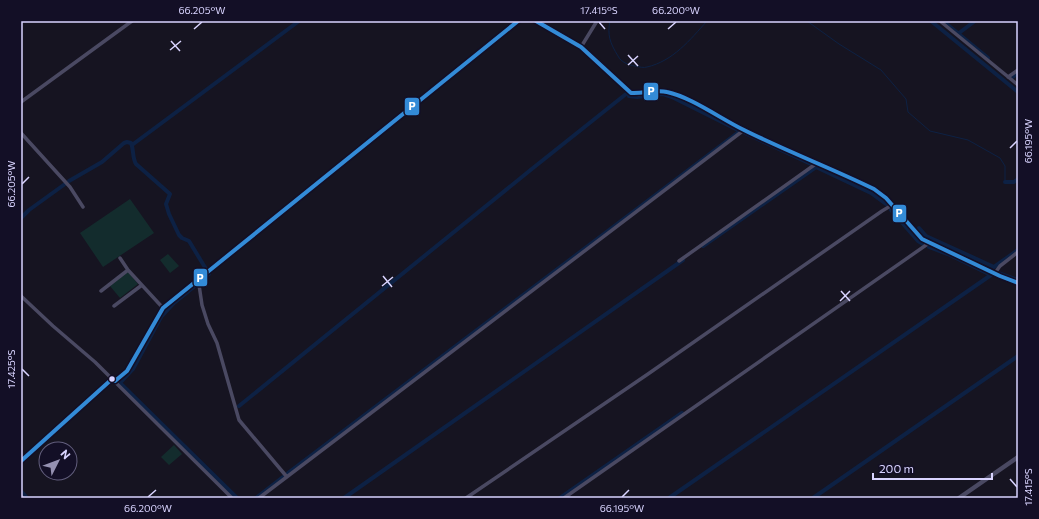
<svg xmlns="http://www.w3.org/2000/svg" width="1039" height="519" viewBox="0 0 1039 519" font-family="Commissioner,sans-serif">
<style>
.green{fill:#132c2d}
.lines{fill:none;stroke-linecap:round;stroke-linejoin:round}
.stream{stroke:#0d2144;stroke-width:1}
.canal{stroke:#0d2144;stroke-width:4}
.minor{stroke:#4a4962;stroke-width:3.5}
.tertiary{stroke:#4a4962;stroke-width:4.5}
.bus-1-casing{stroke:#130f26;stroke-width:7}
.bus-1{stroke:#338bd7;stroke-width:4}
.ticks{fill:none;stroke:#d9d4ff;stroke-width:1.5}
.bus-dot{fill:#d9d4ff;stroke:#130f26;stroke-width:1.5}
.line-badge{stroke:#130f26;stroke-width:1.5}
.badge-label{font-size:11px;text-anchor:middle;font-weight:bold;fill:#fff}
.neatline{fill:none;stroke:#d9d4ff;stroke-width:1.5}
.ticks-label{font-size:10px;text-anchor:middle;fill:#d9d4ff}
</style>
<rect width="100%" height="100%" fill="#161421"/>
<path class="green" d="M 130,199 L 154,233 L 103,267 L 80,233 Z
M 168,254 L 179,266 L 170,273 L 160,260 Z
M 128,272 L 138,284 L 120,298 L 110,286 Z
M 174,445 L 182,454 L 169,465 L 161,457 Z"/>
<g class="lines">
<path class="stream" d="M 610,21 C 607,35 610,43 618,56 C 621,62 628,65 635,66 C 639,67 644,68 647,67 C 673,61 690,40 707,21
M 807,21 L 839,44 L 881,70 L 906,99 L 908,112 L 930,131 L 968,140 L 1000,158 L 1005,166 L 1005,182"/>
<path class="canal" d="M 931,21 L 1018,92
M 943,21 L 988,58
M 959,33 L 975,21
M 1011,78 L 1018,73
M 745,133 L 811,164
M 132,145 L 299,21
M 816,167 L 871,193 L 886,204
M 69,181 L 102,162 L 124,143 L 127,142 L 131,143 C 134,150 132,157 136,164 L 170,194 L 166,204 L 169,214 L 179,235 L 182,238 L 189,241 L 206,269
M 1005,182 L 1014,182 L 1018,179
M 891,210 L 918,241 L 923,244
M 21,218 L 29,210 L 65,184
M 919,228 L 926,236 L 994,267 L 1018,250
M 703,246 L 816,167
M 998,273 L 1018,280
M 202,280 L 209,274
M 196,285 L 174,303 L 161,317 L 133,369 L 120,383 L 237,498
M 239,406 L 533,168 L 626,94
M 288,473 L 740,131 L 672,97 L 663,94 L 637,97 L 629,96
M 21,491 L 27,498
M 256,498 L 283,477
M 344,498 L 683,260
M 560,498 L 682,413
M 669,498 L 991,275 L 950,255 L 929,247
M 813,498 L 1018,356"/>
<path class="minor" d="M 940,21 L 1018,85
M 581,47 L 597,21
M 1008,77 L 1018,70
M 21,102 L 132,21
M 21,133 L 70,187 L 83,207
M 120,258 L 128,270 L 163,308
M 679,261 L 817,163
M 995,273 L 1000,266 L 1018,252
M 198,278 L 202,305 L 208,324 L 217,343 L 239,420 L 287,477
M 101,291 L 128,270
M 21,296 L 53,326 L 95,362 L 232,498
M 114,306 L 142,285
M 115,381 L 127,371 L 154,322 L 163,308 L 172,300 L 518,21
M 21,461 L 112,379
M 21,496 L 23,498
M 259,498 L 744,130
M 466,498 L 648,374 L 882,211 L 892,205
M 564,498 L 929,243"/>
<path class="tertiary" d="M 536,21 L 581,47 L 592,56 L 631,93 L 639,94 L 664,91 L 669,92 L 684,98 L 744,130 L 847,176 L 874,189 L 886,198 L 922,239 L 1000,276 L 1018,283
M 959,498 L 1018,457"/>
<g class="bus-1-casing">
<path id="bus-1" d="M 536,21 L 581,47 L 631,93 C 643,94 656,89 667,92 C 691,97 721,119 744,130 C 786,151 831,168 874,189 L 886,198 L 922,239 L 1000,276 L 1018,283
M 115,381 L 127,371 L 163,308 L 518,21
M 21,461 L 112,379 L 115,381"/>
</g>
<use href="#bus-1" class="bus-1"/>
</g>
<path class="ticks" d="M 599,22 L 605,29M 194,29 L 202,22M 668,29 L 676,22M 171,41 L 180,51M 170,50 L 181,41M 628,55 L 638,66M 628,65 L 638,56M 1010,148 L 1017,141M 22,184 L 29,177M 383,276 L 392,287M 382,286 L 393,277M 841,291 L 850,301M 840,301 L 850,291M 22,369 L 29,376M 1010,479 L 1017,487M 148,497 L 156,490M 622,497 L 629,490"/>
<circle class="bus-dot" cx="112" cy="379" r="3.5"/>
<g class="line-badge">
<rect x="643" y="82" width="16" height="19" rx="4" fill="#338bd7"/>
<rect x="404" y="97" width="16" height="19" rx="4" fill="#338bd7"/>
<rect x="892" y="204" width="15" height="19" rx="4" fill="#338bd7"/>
<rect x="193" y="268" width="15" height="19" rx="4" fill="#338bd7"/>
</g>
<g class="badge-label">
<text x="651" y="95">P</text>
<text x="412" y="110">P</text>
<text x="899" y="217">P</text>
<text x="200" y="282">P</text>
</g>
<rect width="1039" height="519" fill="none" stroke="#130f26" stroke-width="44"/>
<g transform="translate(58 461) rotate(48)"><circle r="19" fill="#130f26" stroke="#625e7d"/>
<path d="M0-3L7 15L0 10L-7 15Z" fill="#9591b1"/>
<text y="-6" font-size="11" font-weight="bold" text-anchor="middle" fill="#d9d4ff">N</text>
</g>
<path d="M873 473v6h119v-6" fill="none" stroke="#d9d4ff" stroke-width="2"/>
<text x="879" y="473" font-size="12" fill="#d9d4ff" stroke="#130f26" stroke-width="3" paint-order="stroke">200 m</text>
<rect x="22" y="22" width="995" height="475" class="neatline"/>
<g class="ticks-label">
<text x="202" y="14">66.205°W</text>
<text x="599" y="14">17.415°S</text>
<text x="676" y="14">66.200°W</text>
<text transform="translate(1028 141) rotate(-90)" y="4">66.195°W</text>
<text transform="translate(11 184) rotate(-90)" y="4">66.205°W</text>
<text transform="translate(11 369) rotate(-90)" y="4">17.425°S</text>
<text transform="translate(1028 487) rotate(-90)" y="4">17.415°S</text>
<text x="148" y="512">66.200°W</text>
<text x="622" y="512">66.195°W</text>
</g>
</svg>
